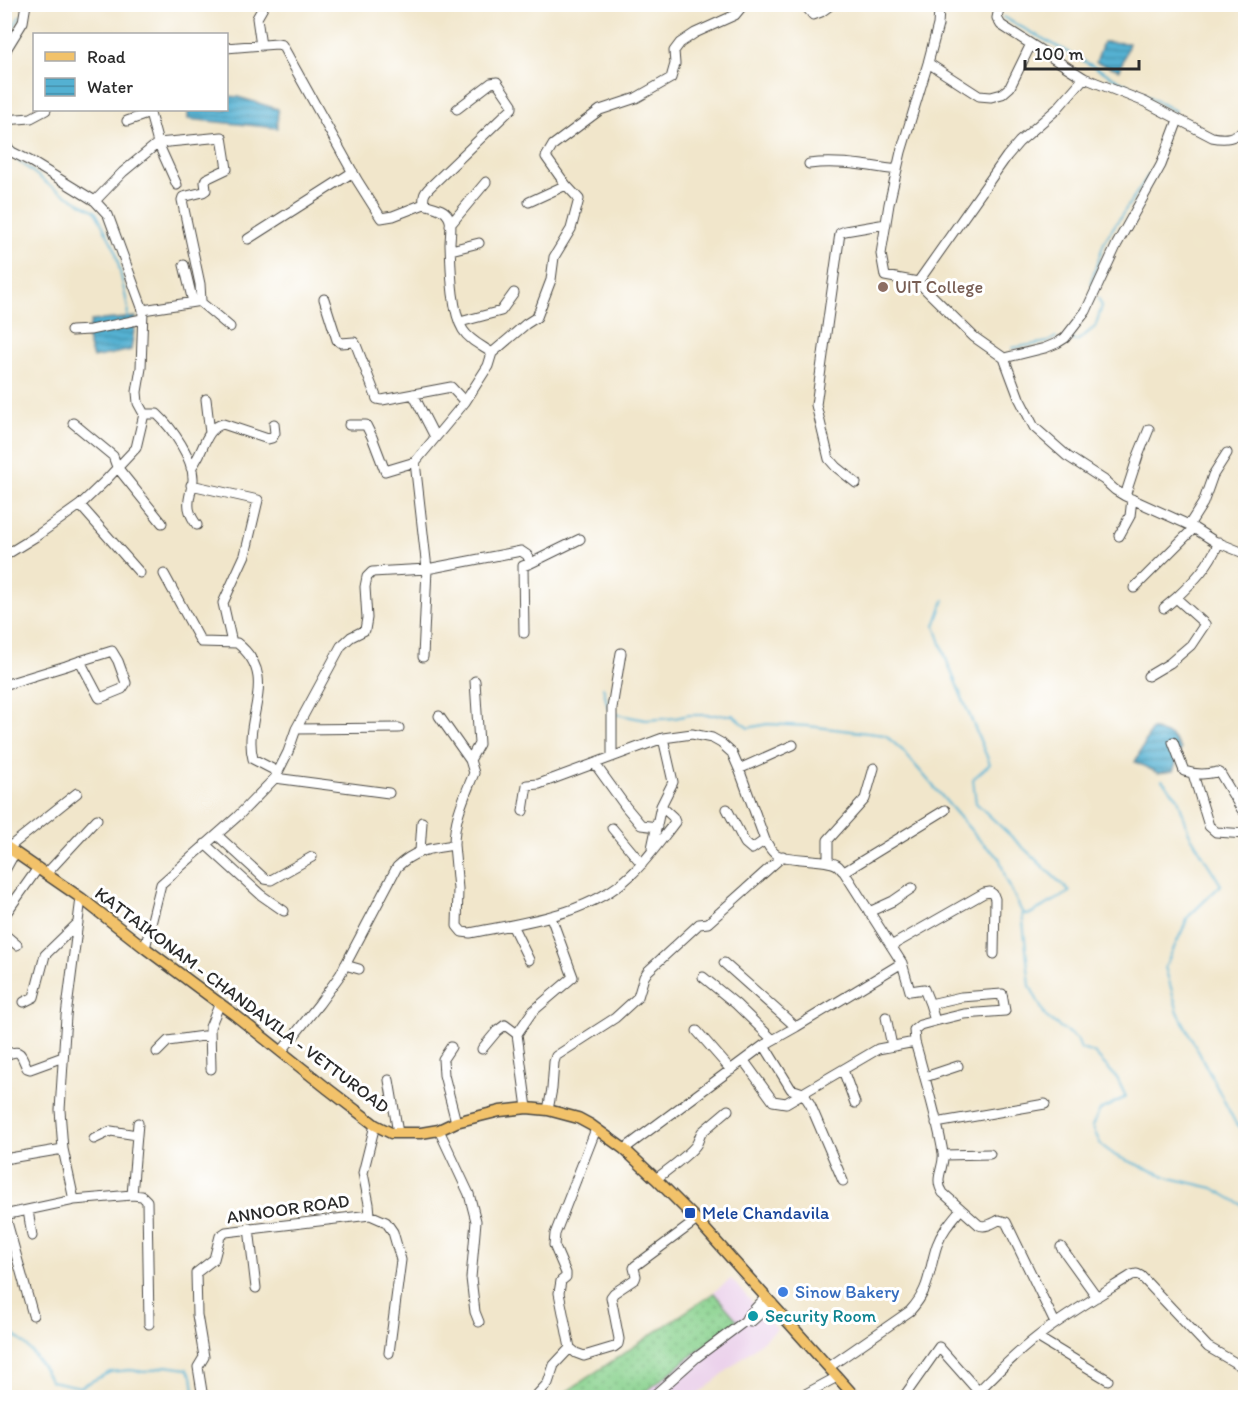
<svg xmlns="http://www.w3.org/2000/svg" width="1250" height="1402" viewBox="0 0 1250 1402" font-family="Itim,sans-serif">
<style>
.built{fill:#ebd1eb}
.grass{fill:url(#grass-dots);stroke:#5a7e5c;stroke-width:1.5}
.water{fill:url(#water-rules);stroke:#406e7e;stroke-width:1.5}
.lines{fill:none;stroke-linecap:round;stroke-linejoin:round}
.stream{stroke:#54b1d2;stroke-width:2}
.minor-casing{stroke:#494743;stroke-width:11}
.major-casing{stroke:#494743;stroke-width:13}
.minor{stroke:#fff;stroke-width:9}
.major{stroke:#f2c26a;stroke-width:10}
.education-dot{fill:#8d6e63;stroke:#fff;stroke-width:2}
.transit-dot{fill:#1a4fb4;stroke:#fff;stroke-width:2}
.shop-dot{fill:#3f7fe0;stroke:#fff;stroke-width:2}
.culture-dot{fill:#0f9aa8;stroke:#fff;stroke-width:2}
.labels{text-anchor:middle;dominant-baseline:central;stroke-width:6;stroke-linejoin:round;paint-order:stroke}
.education-label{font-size:18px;fill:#785e54;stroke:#fff;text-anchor:start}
.street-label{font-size:18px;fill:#2b2b2b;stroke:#fff}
.transit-label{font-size:18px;fill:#164399;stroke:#fff;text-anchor:start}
.shop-label{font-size:18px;fill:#366cbe;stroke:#fff;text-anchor:start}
.culture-label{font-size:18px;fill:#0d838f;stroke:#fff;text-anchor:start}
</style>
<defs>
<pattern id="grass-dots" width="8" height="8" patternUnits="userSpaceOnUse" patternTransform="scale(1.5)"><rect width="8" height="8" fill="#88d18d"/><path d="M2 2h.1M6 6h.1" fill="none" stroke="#6faa73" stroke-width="1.8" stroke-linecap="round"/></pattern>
<pattern id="water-rules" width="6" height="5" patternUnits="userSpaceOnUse" patternTransform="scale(1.5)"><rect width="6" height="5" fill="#54b1d2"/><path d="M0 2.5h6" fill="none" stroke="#4690ab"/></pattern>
</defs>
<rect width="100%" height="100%" fill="#fff"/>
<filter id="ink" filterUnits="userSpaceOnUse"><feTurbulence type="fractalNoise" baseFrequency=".0167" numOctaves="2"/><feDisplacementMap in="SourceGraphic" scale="12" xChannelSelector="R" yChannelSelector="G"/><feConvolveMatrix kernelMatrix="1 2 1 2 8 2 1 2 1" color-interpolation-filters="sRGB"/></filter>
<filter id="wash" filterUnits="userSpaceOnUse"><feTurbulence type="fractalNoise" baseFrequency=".008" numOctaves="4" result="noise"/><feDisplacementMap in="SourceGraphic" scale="24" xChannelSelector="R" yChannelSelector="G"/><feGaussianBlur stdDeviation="1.35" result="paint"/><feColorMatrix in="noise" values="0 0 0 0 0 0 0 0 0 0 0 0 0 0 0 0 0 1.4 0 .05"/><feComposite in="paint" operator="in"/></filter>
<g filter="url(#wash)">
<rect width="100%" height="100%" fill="#f1e6cb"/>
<path class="built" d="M 731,1279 L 777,1329 L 695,1397 L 569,1398 Z"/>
<path class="grass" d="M 714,1293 L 737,1320 L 639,1397 L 557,1398 Z"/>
<path class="water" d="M 1103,42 L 1129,43 L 1120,70 L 1096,62 Z
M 227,96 L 238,97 L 278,109 L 277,128 L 188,119 L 188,110 L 226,110 Z
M 136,317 L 131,350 L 93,358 L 87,339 L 91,321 Z
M 1152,729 L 1171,736 L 1181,749 L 1173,771 L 1158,773 L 1135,762 Z"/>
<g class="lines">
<path class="stream" d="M 981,4 L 992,10
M 1003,17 L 1175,111
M 4,42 L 20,16
M 14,157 L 49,185 L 95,211 L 115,249 L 128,308 L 127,320
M 1092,284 L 1091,281 L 1105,240 L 1154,167 L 1168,122
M 1072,340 L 1077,341 L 1095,327 L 1102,306 L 1098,298
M 1012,348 L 1048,342 L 1056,337
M 603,687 L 608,708
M 615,714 L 646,720 L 675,718 L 689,715 L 733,715 L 748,728 L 767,724 L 808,726 L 885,735 L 903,751 L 976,836 L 989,849 L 999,857 L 1006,879 L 1017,902 L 1022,912 L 1028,915 L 1070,892 L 976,803 L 973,779 L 990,764 L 948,664 L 935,626 L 944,600
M 1162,780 L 1178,798 L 1189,833 L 1221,885 L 1189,916 L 1165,967 L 1178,1012 L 1236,1124 L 1246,1134
M 1022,912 L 1030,986 L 1046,1017 L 1077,1039 L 1081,1049 L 1094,1053 L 1117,1078 L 1126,1097 L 1100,1110 L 1092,1126 L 1101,1145 L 1116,1156 L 1170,1178 L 1213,1188 L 1246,1207
M 4,1328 C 27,1342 38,1359 51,1381 L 80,1387 L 110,1372 L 130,1370 L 145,1372 L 166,1366 L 187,1369 L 192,1376 L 195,1398"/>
</g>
</g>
<g filter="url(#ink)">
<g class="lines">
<g class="minor-casing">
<path id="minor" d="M 806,4 L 807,8 L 813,15 L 821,12 L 832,4
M 936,4 L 939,10 L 938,25 L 928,63 L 901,152 L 889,204 L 881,254 L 885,276 L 918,282 L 974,337 L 1004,358 L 1019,398 L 1034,427 L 1067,456 L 1104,480 L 1115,490 L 1125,496 L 1189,525 L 1214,541 L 1246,554
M 1000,4 L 997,18 L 1001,25 L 1084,78 L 1145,102 L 1212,137 C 1227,140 1232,138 1246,130
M 261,46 L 257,18 L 265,4
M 226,48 L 277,44 L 282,45 L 357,180 L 381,218 L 393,216 L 424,204
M 4,56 L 7,48 L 23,22 L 26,4
M 928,63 L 979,96 L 991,97 L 1002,94 L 1010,87 L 1031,44
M 457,109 L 491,83 L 497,82 L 512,104 L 512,108 L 430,187 C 424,193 423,196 424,204 C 432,207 444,208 448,216 C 453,223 450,235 450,244 C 451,267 451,310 463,330 C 469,340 482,346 492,353
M 149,110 L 158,143 L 177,185
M 4,120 L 31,118 L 46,110
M 127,121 L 150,113
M 4,144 L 12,152 L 30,161 L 95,201 L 108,215 L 143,310 L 141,368 L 137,392 L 138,403 L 144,414 L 136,448 L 105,481 L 80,505 L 35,537 L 4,556
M 809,164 C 838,160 867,166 897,170
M 95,201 L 123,172 L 158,143 L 222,137 L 227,169 L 206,179 L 205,182 L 206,190 L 203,192 L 183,197 L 182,200 L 200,284 L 201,301 L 143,310
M 529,202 L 566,185
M 450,225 L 486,182
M 248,239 L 353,172
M 451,250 L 479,243
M 184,265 L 193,302
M 918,282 L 1007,156 L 1019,142 L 1057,109 L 1084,78
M 324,299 L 337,340 L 341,343 L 354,342 L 356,345 L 377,399 L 382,400 L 451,387 L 465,402
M 199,301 L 230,327
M 460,322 L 501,311 L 514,293
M 71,331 L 90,330 L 142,319
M 1004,358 L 1045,348 L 1057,343 L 1065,338 L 1086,311 L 1117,244 L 1161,165 L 1178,120
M 413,394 L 435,437
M 206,399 L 210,433
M 144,414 L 157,414 C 172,428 194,459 193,480 C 192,490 186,502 190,512 C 191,516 194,521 197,525
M 73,423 L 113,456 L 117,467 L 162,523
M 349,425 L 366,425 L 372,437 L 385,471 L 415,462
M 191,468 C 194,464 197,459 199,455 C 205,443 209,427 223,424 L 268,439 L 272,438 L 275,433 L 274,424
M 856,483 L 836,467 L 829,459 L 816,405 L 840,233 L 845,231 L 886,224
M 191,485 L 258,500 L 245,555 L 223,603 L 232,643
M 1125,496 L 1138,456 L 1149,429
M 80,505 L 140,573
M 1189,525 L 1203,503 L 1213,475 L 1227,453
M 1119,536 L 1130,516 L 1132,499
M 164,574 L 201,642 L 237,643 C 281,678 242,717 253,759 L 278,772
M 1134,588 L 1194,528
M 1164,608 L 1176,598
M 524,633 L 523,566 L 531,563
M 423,657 L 427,569 L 521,551 L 527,555 L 531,563 L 580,539
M 1148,676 L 1170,663 L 1191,645 L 1205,624 L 1176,598 C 1194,581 1209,566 1219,542
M 4,686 L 7,684 L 66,666 L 80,661 L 99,697 L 100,698 L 122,689 L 126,683 L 118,661 L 112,651 L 80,661
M 439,716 L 470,760
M 296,729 L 399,728
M 1173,742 L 1184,771 C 1196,775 1205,775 1217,772 L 1220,773 L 1242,810 L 1246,811
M 612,757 L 612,708 L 621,653
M 595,764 L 626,807 L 641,825 L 657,827
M 739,769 L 793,745
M 1193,774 L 1209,826 L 1216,832 L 1246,834
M 275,778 L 389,793
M 727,809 L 745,843 L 752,849 L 765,840
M 523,811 L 527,785 L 539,784 L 663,738 L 692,734 L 712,738 L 721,743 L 732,753 L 739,769 L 765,840 C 768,845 771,852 777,855 C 792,861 826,858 837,865 C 840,867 841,870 844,872 L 902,963 L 910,991 L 924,989 L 930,1004
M 612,828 L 642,864
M 217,835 L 265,879 L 271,880 L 312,857
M 205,844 L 261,895 L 284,911
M 454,845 L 458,889 L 457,926 L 462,932 L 470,933 C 525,922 589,915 631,875 C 648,859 661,840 675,822 L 673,817 L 661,806 L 673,782 L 663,738
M 8,848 L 77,793
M 652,848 L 661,806
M 420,851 L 422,822
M 828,862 L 828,840 L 865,799 L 874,768
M 4,872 L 15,852
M 844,872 L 945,810
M 46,874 L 97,819
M 869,912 L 893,901 L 912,888
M 4,916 L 38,868
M 512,925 L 529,960
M 4,934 L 17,945
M 891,946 L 984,893 L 990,892 L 993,894 L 995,899 L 994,954
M 145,948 L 161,884 L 238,816 L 275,778 L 288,752 L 296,729 L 341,646 L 351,637 L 365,630 L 367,618 L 365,587 L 367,577 L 372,572 L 427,569 L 415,462 L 465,402 L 488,366 L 492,353 L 526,324 L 537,317 L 551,280 L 554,257 L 571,229 L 579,199 L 566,185 L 546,157 L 553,145 L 600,110 L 636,98 L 671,78 L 675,64 L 674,51 L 680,43 L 695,33 L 735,15 L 744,4
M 345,965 L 359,969
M 703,977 L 736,1004 L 773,1040
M 24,1002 L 34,997 L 45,955 L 78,923
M 886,1017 L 892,1046
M 796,1027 L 902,963
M 697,1031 L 731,1070
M 915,1042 L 914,1030 L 920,1025 L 935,1021 L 930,1004 L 961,997 L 1002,994 L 1005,1011 L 964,1014 L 935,1021
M 764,1045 L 791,1089 L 803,1093
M 451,1047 L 443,1059 L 444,1075 L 456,1122
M 482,1049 L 497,1031 L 505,1025 L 517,1034
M 157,1052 L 168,1041 L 210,1035
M 281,1052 L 319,1004 L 340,975 L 397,867 C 416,849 429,849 454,845 C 454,818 464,798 474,773 L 470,760 L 479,744 L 475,681
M 4,1056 C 21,1048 20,1053 27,1068 L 30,1069 L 63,1057
M 744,1061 L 773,1101 L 786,1103 L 803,1093
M 211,1069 L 210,1027 L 220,1003
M 843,1070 L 855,1103
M 925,1077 L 958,1066
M 389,1080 L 398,1133
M 527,1108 L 517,1034 L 532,1012 L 573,977 L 551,917
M 548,1110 L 552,1089 L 554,1062 L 556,1056 L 615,1018 L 638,997 L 644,977 L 648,971 L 699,924 L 708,923 L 783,856
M 936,1123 L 1045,1104
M 596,1129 L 555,1234 L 554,1245 L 566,1273 L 566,1277 L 561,1281 L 559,1293 L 570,1348 L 576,1353 L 584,1356 L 614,1347 L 618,1344 L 619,1339 L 611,1297 L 614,1293 L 635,1279 L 636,1276 L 634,1268 L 635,1266 L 697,1220
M 439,1130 L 469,1194 L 476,1221 L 471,1278 L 475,1312 L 479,1322
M 94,1139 L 111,1131 L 137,1135
M 624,1149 L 764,1045 L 796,1027 L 724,963
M 944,1155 L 990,1154
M 4,1159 L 63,1149
M 656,1179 C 666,1171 690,1154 696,1145 C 699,1141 699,1136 702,1132 L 728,1110
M 843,1181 L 810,1104 L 803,1093 L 878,1049 L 915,1042 L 919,1056 C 927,1087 938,1121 943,1153 C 945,1168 933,1178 943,1193 L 979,1225 C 986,1228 993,1223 999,1220 L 1006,1222 L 1055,1323
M 132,1195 L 138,1123
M 74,1200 L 63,1149 L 60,1110 L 66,1016 L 81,898
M 28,1210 L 32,1236
M 4,1215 L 74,1200 L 132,1195 L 142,1196 L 147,1201 L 149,1324
M 5,1215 L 33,1315
M 370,1215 L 386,1222 L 393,1232 L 401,1260 L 389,1353
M 249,1228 L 256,1288
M 1061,1247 L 1097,1297
M 745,1321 L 751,1322 L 772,1303
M 1037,1337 L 1108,1380
M 829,1367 L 910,1311 C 931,1288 928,1272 937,1245 C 942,1231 952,1220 961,1209
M 203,1398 L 198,1367 L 204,1357 L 197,1315 L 196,1273 L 214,1259 L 220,1236 L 226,1232 L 370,1215 L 369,1204 L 363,1173 L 375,1125
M 534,1398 L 548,1383 L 554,1365 L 570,1348
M 651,1398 L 697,1357 L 745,1321 L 747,1317 L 766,1297
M 798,1398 L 837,1377
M 903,1398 L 939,1347 L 978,1391
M 972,1398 C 993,1376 1014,1355 1037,1337 C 1067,1314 1100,1295 1132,1275 L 1137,1274 L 1141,1276 L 1208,1347 L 1246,1369"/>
</g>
<g class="major-casing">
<path id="major" d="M 4,845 L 81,898 L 145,948 L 235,1015 L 328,1089 L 375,1125 L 391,1133 L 421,1133 L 439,1130 L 456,1122 L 500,1111 L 527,1108 L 548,1110 L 578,1118 L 591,1125 L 624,1149 L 656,1179 L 697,1220 L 856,1398"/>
</g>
<use href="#minor" class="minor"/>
<use href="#major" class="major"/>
</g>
</g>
<circle class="education-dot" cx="883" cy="287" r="6"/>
<rect class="transit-dot" x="684" y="1207" width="12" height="12" rx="3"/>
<circle class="shop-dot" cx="783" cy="1292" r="6"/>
<circle class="culture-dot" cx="753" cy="1316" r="6"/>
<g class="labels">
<g class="education-label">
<text x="895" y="287">UIT College</text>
</g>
<g class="street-label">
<text transform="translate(242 1000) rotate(37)">KATTAIKONAM - CHANDAVILA - VETTUROAD</text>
<text transform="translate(288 1209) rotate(-8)">ANNOOR ROAD</text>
</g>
<g class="transit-label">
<text x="702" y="1213">Mele Chandavila</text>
</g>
<g class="shop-label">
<text x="795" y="1292">Sinow Bakery</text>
</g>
<g class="culture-label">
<text x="765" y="1316">Security Room</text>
</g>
</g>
<rect width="1250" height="1402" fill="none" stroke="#fff" stroke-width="24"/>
<rect x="33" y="33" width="195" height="78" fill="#ffffff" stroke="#aaaaaa" stroke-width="1.5"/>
<rect x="45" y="52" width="30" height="9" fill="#f2c26a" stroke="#aaaaaa" stroke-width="1.5"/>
<text x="87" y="63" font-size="18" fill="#2b2b2b">Road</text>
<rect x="45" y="78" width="30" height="18" fill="url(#water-rules)" stroke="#aaaaaa" stroke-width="1.5"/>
<text x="87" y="93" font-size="18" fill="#2b2b2b">Water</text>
<path d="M1025 60v9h114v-9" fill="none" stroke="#2b2b2b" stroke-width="3"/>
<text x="1034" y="60" font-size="18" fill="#2b2b2b" stroke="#ffffff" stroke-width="4.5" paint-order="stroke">100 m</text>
</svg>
